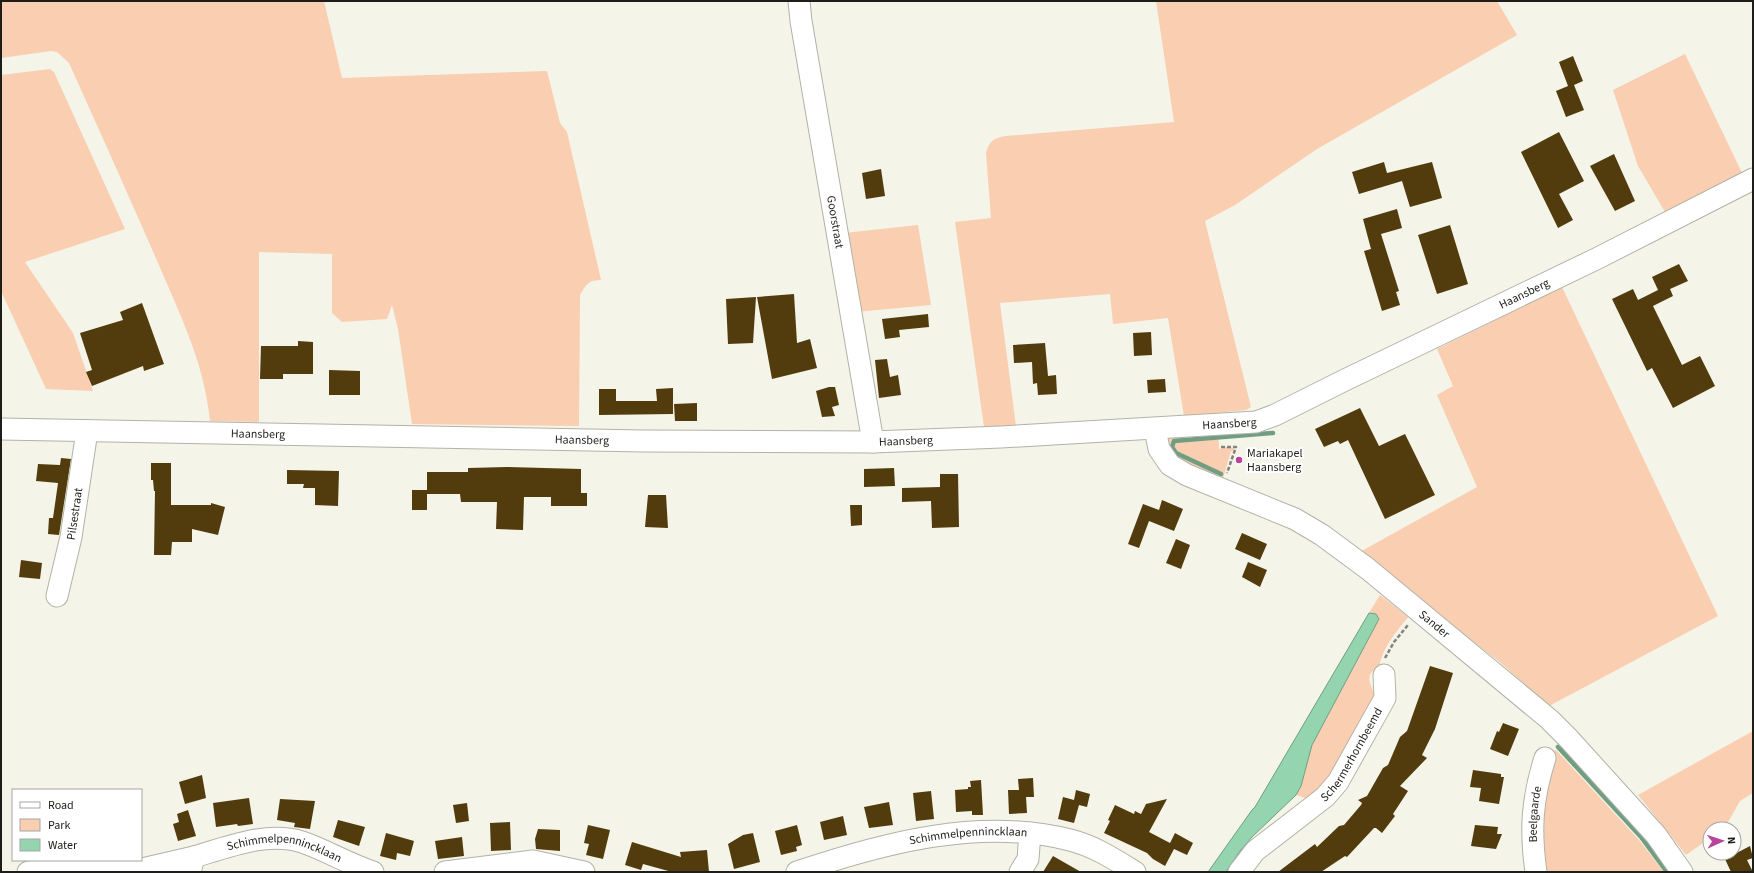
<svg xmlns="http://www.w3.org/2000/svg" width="1754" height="873" viewBox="0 0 1754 873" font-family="'Source Sans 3',sans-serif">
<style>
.green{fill:#faceb0}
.water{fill:#94d5af;stroke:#709e82}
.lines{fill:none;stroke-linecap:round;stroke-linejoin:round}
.stream{stroke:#709e82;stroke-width:4.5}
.building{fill:#523c0d}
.minor-casing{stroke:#b2b2a7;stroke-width:23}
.path{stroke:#83837c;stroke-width:2.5;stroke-dasharray:4 2;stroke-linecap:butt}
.minor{stroke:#fff;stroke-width:21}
.poi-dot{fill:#b8449d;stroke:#fff;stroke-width:1.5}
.labels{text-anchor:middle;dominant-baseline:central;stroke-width:4;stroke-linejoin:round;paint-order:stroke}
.street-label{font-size:12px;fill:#1d1d19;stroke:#fff}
.poi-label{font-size:12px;fill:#1d1d19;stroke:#fff;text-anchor:start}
</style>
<rect width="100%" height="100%" fill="#f4f4e9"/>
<path class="green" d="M 1,1 L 324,1 L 342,78 L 547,71 L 560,123 L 567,132 L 601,280 C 589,280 586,284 580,295 L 579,426 L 412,424 L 398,329 L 392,305 L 387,319 L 342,322 L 332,313 L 332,254 L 259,252 L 259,422 L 210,421 C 204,362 181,317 158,263 C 129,196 99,130 69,63 L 57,52 L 51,51 L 1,58 Z
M 1156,1 L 1497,1 L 1517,35 L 1317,149 L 1235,205 L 1205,221 L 1251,407 L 1246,410 L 1184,416 L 1168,318 L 1113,324 L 1110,294 L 1000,303 L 1016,426 L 984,427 L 955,222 L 991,218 L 986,153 C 989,141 994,138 1006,136 L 1174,122 Z
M 1685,54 L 1743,175 L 1665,212 L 1638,166 L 1613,90 Z
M 50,69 L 54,72 L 125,229 L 25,262 L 73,333 L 93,391 L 46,389 L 1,291 L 1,75 Z
M 918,225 L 931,305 L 856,312 L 844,233 Z
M 1562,287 L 1718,616 L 1549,706 L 1501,663 L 1358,553 L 1477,487 L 1437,395 L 1453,386 L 1437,349 Z
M 1218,431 L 1219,449 L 1227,447 L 1234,448 L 1233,451 L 1231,451 L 1222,482 L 1170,455 L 1168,440 L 1171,435 Z
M 1380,595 L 1408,617 C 1396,632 1382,648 1379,668 C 1362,673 1372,688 1377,699 L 1343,765 L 1311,800 L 1296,795 L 1301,786 L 1312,745 L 1379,619 L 1376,614 L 1369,613 Z
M 1753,731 L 1753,793 L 1740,801 L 1724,829 L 1710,829 L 1710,838 L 1686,855 L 1638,795 Z
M 1556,750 L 1639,840 L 1664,872 L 1546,872 L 1536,820 L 1552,752 Z"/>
<path class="water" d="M 1369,613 L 1376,614 L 1379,619 L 1312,745 L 1301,786 L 1296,795 L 1252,837 L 1240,851 L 1226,872 L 1208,872 L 1252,810 L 1255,807 Z"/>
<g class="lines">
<path class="stream" d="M 1221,474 L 1176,453 L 1172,447 L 1174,441 L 1273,433
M 1558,747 L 1641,837 L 1667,872"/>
</g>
<path class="building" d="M 1573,56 L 1583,81 L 1574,85 L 1584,110 L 1566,117 L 1556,91 L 1568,86 L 1559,62 Z
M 1559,132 L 1584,181 L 1559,194 L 1573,220 L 1558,228 L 1521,152 Z
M 1614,154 L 1635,201 L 1615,211 L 1590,166 Z
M 1384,162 L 1387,173 L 1432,162 L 1442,198 L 1410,207 L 1402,181 L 1359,194 L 1352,172 Z
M 881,169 L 885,196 L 866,199 L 862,173 Z
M 1397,209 L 1402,228 L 1381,234 L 1399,291 L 1396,292 L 1400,305 L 1382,311 L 1364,251 L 1371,249 L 1363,219 Z
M 1450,225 L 1468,284 L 1437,294 L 1418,235 Z
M 1679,264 L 1688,281 L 1670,289 L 1673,296 L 1653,306 L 1682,365 L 1700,356 L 1715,386 L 1673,408 L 1652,368 L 1647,371 L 1612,299 L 1633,289 L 1638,300 L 1658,290 L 1652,277 Z
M 794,294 L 797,343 L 810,339 L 817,368 L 772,379 L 757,297 Z
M 756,297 L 753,343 L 728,344 L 726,299 Z
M 142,303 L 164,364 L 144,371 L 143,366 L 92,386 L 86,372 L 92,370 L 80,333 L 123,320 L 120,312 Z
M 928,314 L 929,327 L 899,330 L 900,337 L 885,339 L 882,319 Z
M 1151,332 L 1152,355 L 1134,356 L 1133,333 Z
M 298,341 L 313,342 L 313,374 L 283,374 L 283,379 L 260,379 L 261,346 L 298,346 Z
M 1045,343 L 1048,376 L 1056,375 L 1057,394 L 1038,395 L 1037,383 L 1033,384 L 1032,362 L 1014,363 L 1013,345 Z
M 887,359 L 890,377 L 898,375 L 901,395 L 879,398 L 875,360 Z
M 329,370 L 360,371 L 360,395 L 329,395 Z
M 1165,379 L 1166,392 L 1148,393 L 1147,380 Z
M 829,387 L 835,387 L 839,405 L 832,407 L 835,416 L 822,417 L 816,391 Z
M 673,388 L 673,414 L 599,415 L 599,389 L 616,389 L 616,401 L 657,401 L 656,389 Z
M 697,403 L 697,421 L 675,421 L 674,404 Z
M 1360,408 L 1379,446 L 1405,434 L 1435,495 L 1385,519 L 1348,440 L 1340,444 L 1338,441 L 1324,447 L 1315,429 Z
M 61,458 L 71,459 L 59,535 L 48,534 L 49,518 L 53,518 L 58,483 L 36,481 L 38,464 L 60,465 Z
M 151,463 L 171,463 L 171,505 L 211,505 L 211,503 L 225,507 L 218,535 L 192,529 L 192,542 L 172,542 L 171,555 L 154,555 L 155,491 L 154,491 L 153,480 L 151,480 Z
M 507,467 L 581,469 L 581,493 L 587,493 L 587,506 L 551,506 L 551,497 L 524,497 L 523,530 L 496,529 L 497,502 L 461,502 L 460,494 L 427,494 L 427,472 L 468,472 L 468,468 Z
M 894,468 L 895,486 L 864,487 L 864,469 Z
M 287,470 L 339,471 L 338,506 L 315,505 L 315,488 L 303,488 L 304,484 L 287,484 Z
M 940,474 L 958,474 L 959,527 L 932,528 L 931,501 L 902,502 L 902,488 L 940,487 Z
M 412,490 L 427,490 L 427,510 L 412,510 Z
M 648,495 L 666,495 L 668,528 L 645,527 Z
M 1162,500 L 1183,509 L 1174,531 L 1149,521 L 1139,548 L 1128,544 L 1143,504 L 1159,510 Z
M 850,505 L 862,505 L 862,525 L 851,526 Z
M 1242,533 L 1267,544 L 1260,560 L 1235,549 Z
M 1176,539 L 1190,545 L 1181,569 L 1166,563 Z
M 21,560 L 42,563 L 40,579 L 19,577 Z
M 1248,562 L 1267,570 L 1260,587 L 1242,577 Z
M 1430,666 L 1453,673 L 1435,729 L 1422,755 L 1427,758 L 1400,786 L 1408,791 L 1393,814 L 1395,816 L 1382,833 L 1376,828 L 1374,828 L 1347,857 L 1345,856 L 1321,872 L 1278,872 L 1315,844 L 1317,847 L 1339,826 L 1344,825 L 1361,805 L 1362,803 L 1358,800 L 1367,796 L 1383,768 L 1388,765 L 1400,737 L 1407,731 Z
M 1503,723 L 1519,729 L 1508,756 L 1490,749 L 1497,731 L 1499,732 Z
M 1473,770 L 1501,774 L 1501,777 L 1504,777 L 1499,804 L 1479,801 L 1481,788 L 1470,787 Z
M 202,775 L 206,798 L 185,804 L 179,782 Z
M 1033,778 L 1034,797 L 1026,797 L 1027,813 L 1009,814 L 1008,790 L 1019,790 L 1018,779 Z
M 981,780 L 983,815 L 972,815 L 972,811 L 956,812 L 955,790 L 968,789 L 968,787 L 971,787 L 970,781 Z
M 1076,790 L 1090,794 L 1087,807 L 1079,805 L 1074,823 L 1058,819 L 1063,797 L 1074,800 Z
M 931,791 L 934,819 L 916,821 L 913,793 Z
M 249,798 L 253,824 L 238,826 L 237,824 L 216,827 L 213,803 Z
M 280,799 L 315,801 L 310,829 L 294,827 L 295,823 L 277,820 Z
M 1167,799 L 1149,832 L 1170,843 L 1175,833 L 1193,843 L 1187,855 L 1174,849 L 1165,866 L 1153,859 L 1147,853 L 1104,833 L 1110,821 L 1108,820 L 1115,805 L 1134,814 L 1135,811 L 1141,814 L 1146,804 Z
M 889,802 L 893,825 L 869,828 L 864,807 Z
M 467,803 L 469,821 L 456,823 L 453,805 Z
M 188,810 L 196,836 L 178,841 L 173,824 L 179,822 L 177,814 Z
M 843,816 L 847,835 L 824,840 L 820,822 Z
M 338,820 L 365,827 L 359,846 L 333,837 Z
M 510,822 L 511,850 L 491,851 L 490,823 Z
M 588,825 L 610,830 L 603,859 L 586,855 L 589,844 L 584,843 Z
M 797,825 L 802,845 L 796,847 L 797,851 L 781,855 L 775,831 Z
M 1475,825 L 1498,827 L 1497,834 L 1502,834 L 1496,849 L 1471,846 Z
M 538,829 L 560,830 L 560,851 L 536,849 L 535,839 Z
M 386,833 L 414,841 L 410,856 L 397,853 L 396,860 L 380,856 Z
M 753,833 L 760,862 L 734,869 L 728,844 L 743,835 Z
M 462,837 L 464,856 L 438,859 L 435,841 Z
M 632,842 L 681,857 L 680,852 L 707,850 L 709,872 L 672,872 L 643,864 L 641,870 L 625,865 Z
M 1750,846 L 1753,858 L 1747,860 L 1753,872 L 1731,872 L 1725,859 Z
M 1053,856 L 1081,872 L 1043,872 Z"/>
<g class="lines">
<g class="minor-casing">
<g id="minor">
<path id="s1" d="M 799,1 L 801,21 L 873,442"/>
<path id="s2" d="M 1,429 L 644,441 L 873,442 L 1001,437 L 1256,422 L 1275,415 L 1345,380 L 1596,259 L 1753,179"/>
<path id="s3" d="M 1155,429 L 1159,449 L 1170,465 L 1187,475 L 1295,519 L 1322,535 L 1368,569 L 1549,719 L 1569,739 L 1656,835 L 1682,872"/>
<path id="s4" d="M 57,596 L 71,537 L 87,431"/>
<path id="s5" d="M 194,857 C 227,847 267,831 302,842 C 326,850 348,864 373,872"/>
<path d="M 28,872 L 40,870 L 142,869 L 194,857 L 190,872"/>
<path d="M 445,872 L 533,861 L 584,872"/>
<path id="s6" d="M 797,872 C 883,843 980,817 1070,840 C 1094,846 1114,859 1135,872"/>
<path d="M 1020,872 L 1028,859 L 1030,833"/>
<path id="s7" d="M 1239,872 L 1255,851 L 1325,797 L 1338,782 L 1385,698 L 1384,675"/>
<path id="s8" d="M 1536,872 C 1530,830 1532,799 1545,758"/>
</g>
</g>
<path class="path" d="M 1221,447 L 1236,447 L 1227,473
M 1385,658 L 1394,642 L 1408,625"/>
<use href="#minor" class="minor"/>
</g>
<circle class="poi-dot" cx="1239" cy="460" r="4"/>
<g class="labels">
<g class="street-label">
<text stroke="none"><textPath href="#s1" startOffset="224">Goorstraat</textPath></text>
<text stroke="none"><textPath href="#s2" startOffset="1553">Haansberg</textPath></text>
<text stroke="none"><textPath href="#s2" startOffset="1229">Haansberg</textPath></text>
<text stroke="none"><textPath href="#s2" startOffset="257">Haansberg</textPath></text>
<text stroke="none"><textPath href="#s2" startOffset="581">Haansberg</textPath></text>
<text stroke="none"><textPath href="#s2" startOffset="905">Haansberg</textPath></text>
<text stroke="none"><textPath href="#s4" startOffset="84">Pilsestraat</textPath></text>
<text stroke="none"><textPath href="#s3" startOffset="351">Sander</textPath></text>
<text stroke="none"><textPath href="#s7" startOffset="165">Schermerhornbeemd</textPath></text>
<text stroke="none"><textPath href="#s8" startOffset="58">Beelgaarde</textPath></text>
<text stroke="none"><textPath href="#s6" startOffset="176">Schimmelpennincklaan</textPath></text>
<text stroke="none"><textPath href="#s5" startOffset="94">Schimmelpennincklaan</textPath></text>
</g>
<g class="poi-label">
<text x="1247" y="453">Mariakapel<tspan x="1247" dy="14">Haansberg</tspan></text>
</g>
</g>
<rect width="1754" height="873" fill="none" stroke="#1d1d19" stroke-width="4"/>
<rect x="12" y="789" width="130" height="72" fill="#ffffff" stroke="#a5a5a3"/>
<rect x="20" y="802" width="20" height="6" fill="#ffffff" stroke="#a5a5a3"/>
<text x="48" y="809" font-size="12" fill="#1d1d19">Road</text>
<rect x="20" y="819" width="20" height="12" fill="#faceb0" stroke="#a5a5a3"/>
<text x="48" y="829" font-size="12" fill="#1d1d19">Park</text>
<rect x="20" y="839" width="20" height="12" fill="#94d5af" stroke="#a5a5a3"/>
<text x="48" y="849" font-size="12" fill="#1d1d19">Water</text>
<g transform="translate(1722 841) rotate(87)"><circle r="19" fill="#ffffff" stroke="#a5a5a3"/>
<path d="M0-3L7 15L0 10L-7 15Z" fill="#b8449d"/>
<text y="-6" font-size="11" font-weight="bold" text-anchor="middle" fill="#1d1d19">N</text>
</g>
</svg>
